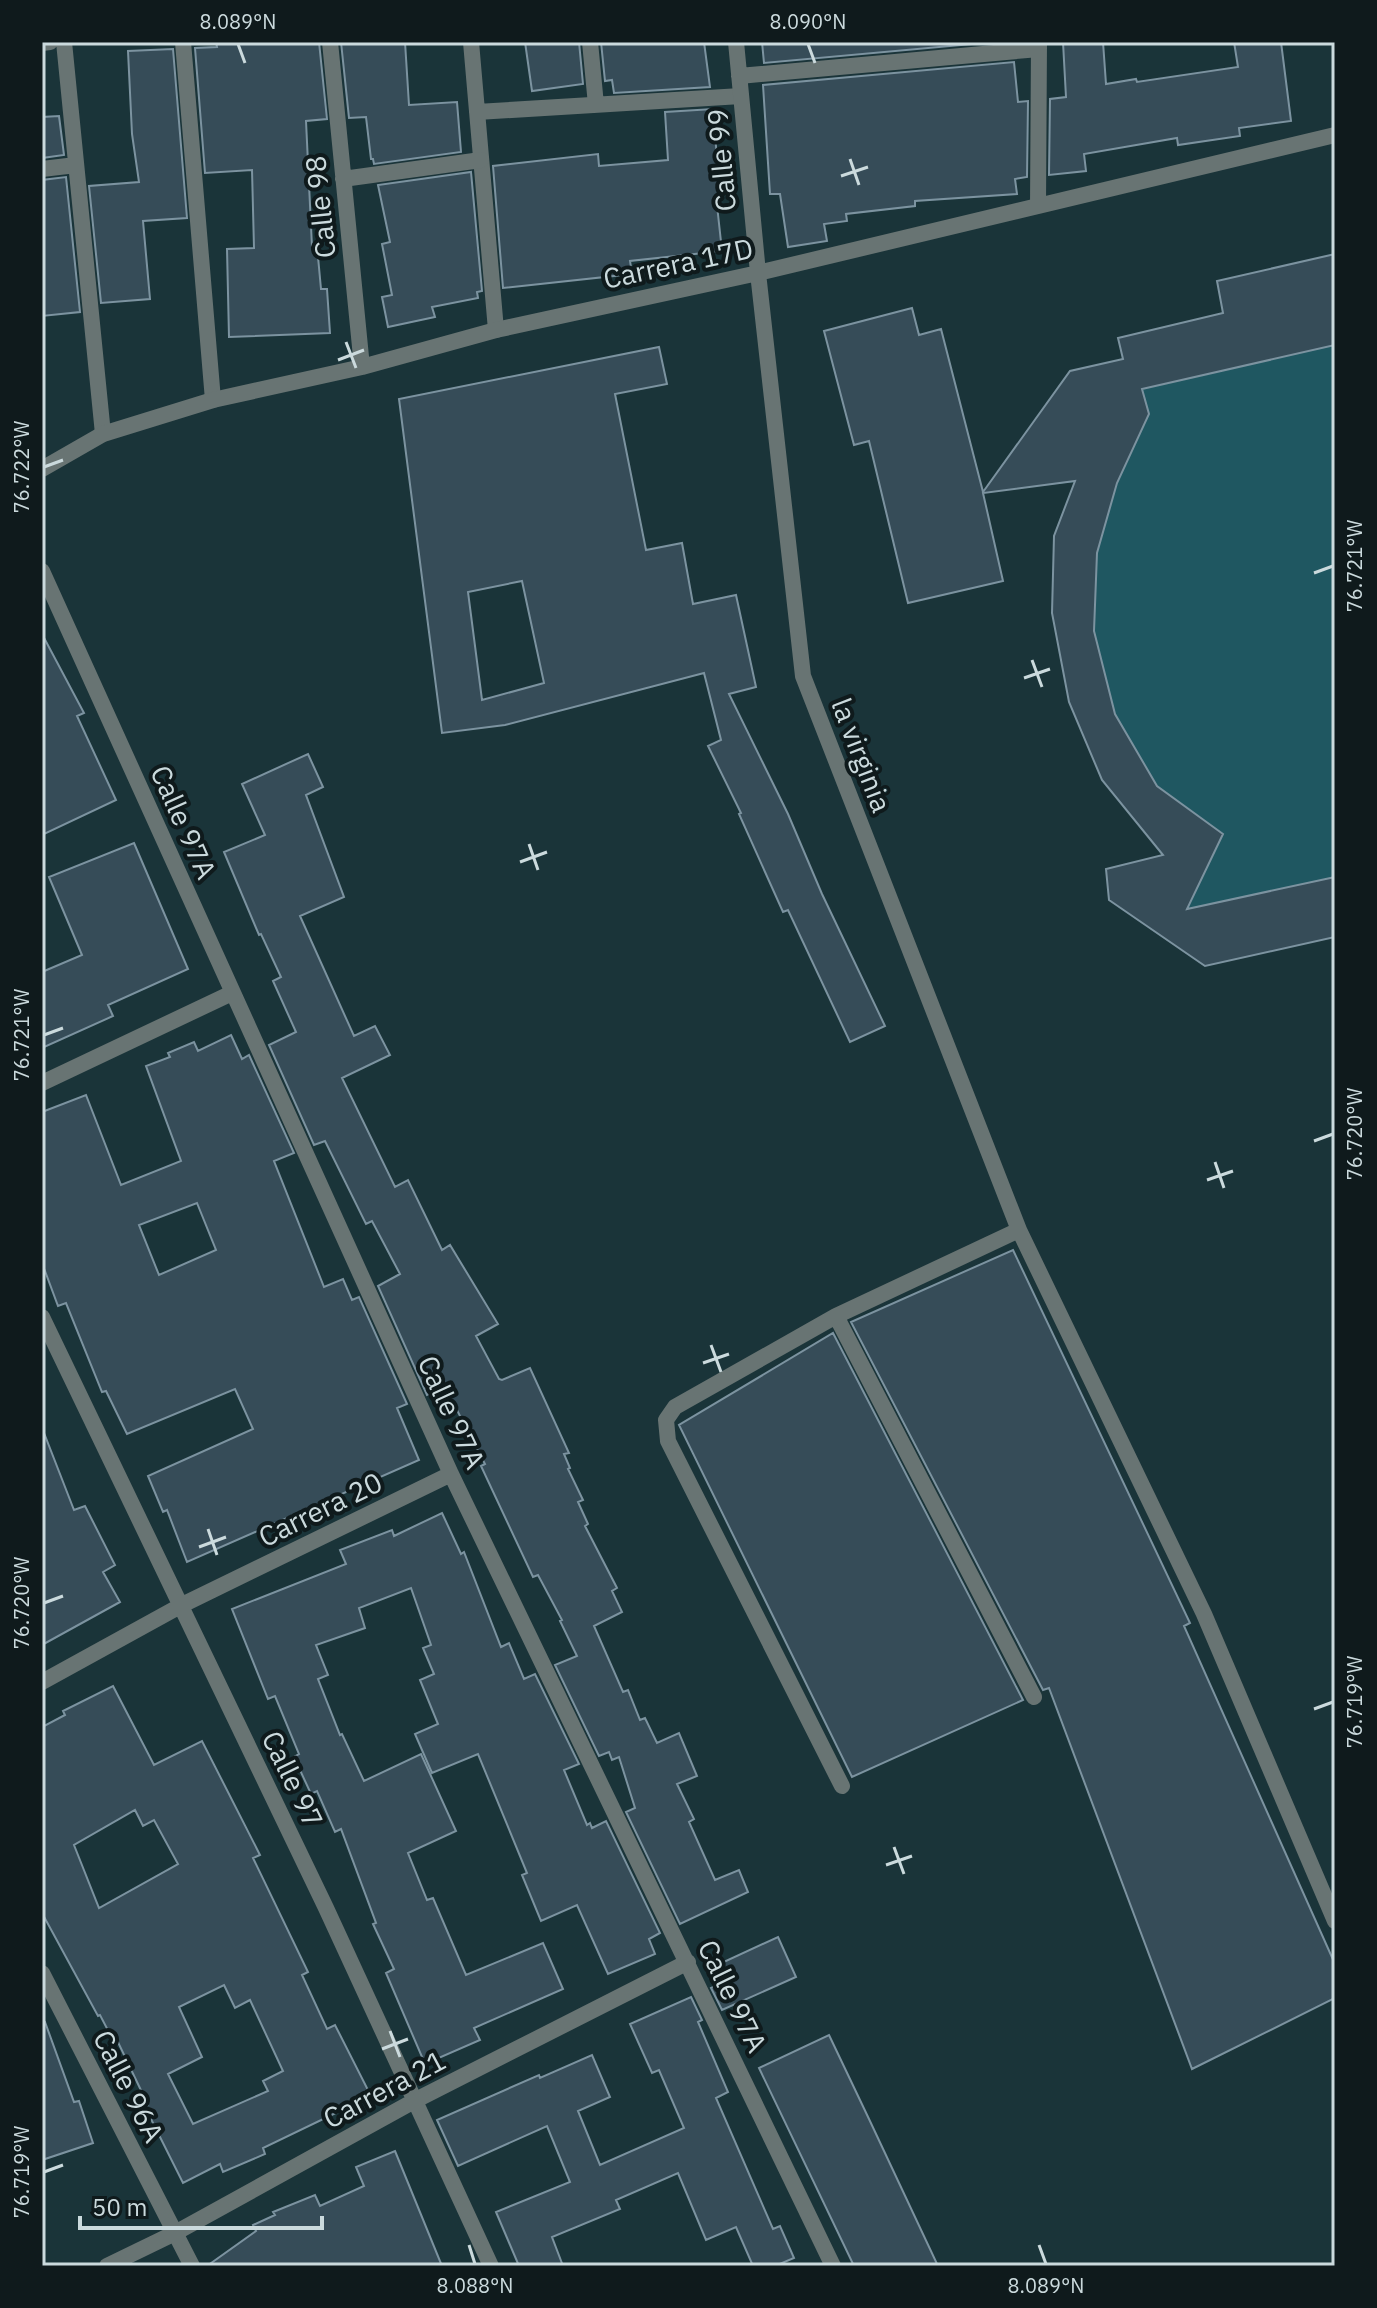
<svg xmlns="http://www.w3.org/2000/svg" width="1377" height="2308" viewBox="0 0 1377 2308" font-family="'IBM Plex Sans',sans-serif">
<style>
.green{fill:#1f5761}
.building{fill:#364c58;stroke:#7c93a0;stroke-width:2;fill-rule:evenodd}
.lines{fill:none;stroke-linecap:round;stroke-linejoin:round}
.pedestrian{stroke:#687473;stroke-width:16}
.minor{stroke:#687473;stroke-width:16}
.ticks{fill:none;stroke:#cbdadd;stroke-width:3}
.labels{text-anchor:middle;dominant-baseline:central;stroke-width:8;stroke-linejoin:round;paint-order:stroke}
.street-label{font-size:28px;fill:#cbdadd;stroke:#0f1a1c}
.neatline{fill:none;stroke:#cbdadd;stroke-width:3}
.ticks-label{font-size:20px;text-anchor:middle;fill:#cbdadd}
</style>
<rect width="100%" height="100%" fill="#1a3439"/>
<path class="green" d="M 1335,254 L 1335,937 L 1205,966 L 1109,900 L 1163,855 L 1102,780 L 1075,482 L 1019,488 L 1012,451 L 1070,371 L 1123,359 L 1118,338 L 1223,313 L 1217,281 Z"/>
<path class="building" d="M 216,42 L 319,42 L 327,119 L 306,121 L 312,247 L 317,246 L 321,289 L 327,289 L 330,333 L 229,337 L 227,249 L 254,248 L 252,170 L 205,173 L 195,48 L 217,47 Z
M 341,42 L 405,42 L 409,105 L 457,102 L 461,152 L 374,164 L 373,159 L 371,159 L 366,117 L 349,118 Z
M 525,42 L 579,42 L 583,84 L 532,91 Z
M 601,42 L 704,42 L 710,87 L 614,93 L 612,80 L 605,81 Z
M 762,42 L 994,42 L 764,63 Z
M 1063,42 L 1103,42 L 1106,84 L 1136,79 L 1137,82 L 1238,67 L 1234,42 L 1281,42 L 1291,121 L 1239,128 L 1240,136 L 1178,145 L 1177,138 L 1084,154 L 1086,171 L 1049,175 L 1050,99 L 1066,97 Z
M 173,49 L 187,218 L 143,221 L 150,299 L 101,303 L 89,186 L 139,182 L 132,134 L 128,51 Z
M 1014,62 L 1018,102 L 1028,101 L 1027,177 L 1015,179 L 1017,194 L 915,201 L 915,206 L 846,214 L 847,221 L 824,224 L 827,241 L 788,247 L 780,194 L 770,194 L 763,85 Z
M 713,109 L 720,196 L 716,196 L 722,251 L 630,261 L 632,274 L 503,288 L 493,166 L 598,154 L 599,166 L 668,160 L 665,112 Z
M 59,116 L 64,155 L 42,158 L 42,117 Z
M 471,172 L 482,291 L 477,292 L 478,298 L 432,307 L 435,317 L 388,327 L 382,297 L 392,295 L 382,244 L 390,242 L 378,185 Z
M 66,177 L 80,312 L 42,316 L 42,180 Z
M 1335,254 L 1335,345 L 1142,389 L 1149,414 L 1117,483 L 1097,553 L 1094,631 L 1115,714 L 1157,786 L 1223,834 L 1187,909 L 1335,877 L 1335,937 L 1205,966 L 1109,900 L 1106,869 L 1163,855 L 1102,780 L 1069,702 L 1052,613 L 1054,536 L 1075,481 L 983,493 L 1003,581 L 908,603 L 869,441 L 854,445 L 824,331 L 912,308 L 919,335 L 941,329 L 983,492 L 1070,371 L 1123,359 L 1118,338 L 1223,313 L 1217,281 Z
M 659,347 L 667,384 L 615,394 L 646,550 L 682,543 L 693,604 L 736,595 L 756,687 L 729,694 L 788,814 L 822,894 L 885,1026 L 850,1042 L 788,910 L 783,912 L 739,814 L 741,813 L 708,746 L 721,740 L 704,673 L 505,725 L 442,733 L 399,399 ZM 522,581 L 544,683 L 482,700 L 468,592 Z
M 42,634 L 84,713 L 77,716 L 116,800 L 42,835 Z
M 308,754 L 323,787 L 306,795 L 344,897 L 300,916 L 354,1036 L 375,1026 L 390,1055 L 342,1078 L 395,1187 L 408,1180 L 442,1250 L 450,1245 L 498,1324 L 476,1336 L 499,1379 L 502,1380 L 530,1368 L 569,1453 L 564,1454 L 570,1468 L 568,1469 L 583,1500 L 578,1502 L 588,1524 L 585,1526 L 617,1588 L 612,1591 L 622,1612 L 594,1626 L 623,1692 L 628,1690 L 640,1720 L 645,1718 L 657,1743 L 679,1733 L 697,1776 L 677,1784 L 694,1819 L 689,1822 L 715,1880 L 739,1870 L 748,1892 L 680,1924 L 626,1812 L 635,1808 L 619,1757 L 612,1760 L 609,1752 L 599,1756 L 555,1665 L 577,1656 L 560,1621 L 562,1620 L 538,1575 L 533,1577 L 481,1466 L 485,1464 L 445,1387 L 427,1395 L 378,1286 L 400,1274 L 372,1221 L 366,1224 L 325,1141 L 314,1145 L 269,1045 L 296,1032 L 273,981 L 281,977 L 261,934 L 259,935 L 224,852 L 265,835 L 242,784 Z
M 134,843 L 188,969 L 108,1005 L 113,1016 L 42,1048 L 42,972 L 82,955 L 49,877 Z
M 231,1035 L 242,1059 L 249,1055 L 294,1153 L 274,1161 L 324,1287 L 343,1279 L 352,1300 L 359,1297 L 407,1404 L 397,1408 L 419,1460 L 187,1562 L 167,1510 L 163,1512 L 148,1476 L 253,1429 L 235,1389 L 127,1434 L 106,1391 L 102,1392 L 66,1303 L 58,1306 L 42,1263 L 42,1112 L 86,1095 L 121,1185 L 181,1161 L 146,1066 L 170,1057 L 168,1053 L 194,1042 L 198,1051 ZM 197,1203 L 216,1250 L 159,1275 L 139,1225 Z
M 1013,1250 L 1190,1623 L 1184,1626 L 1335,1964 L 1335,1998 L 1192,2069 L 1049,1688 L 1043,1690 L 851,1322 Z
M 833,1333 L 1023,1700 L 852,1777 L 679,1425 Z
M 42,1433 L 44,1433 L 74,1510 L 85,1506 L 115,1565 L 103,1572 L 120,1602 L 42,1645 Z
M 442,1513 L 461,1554 L 464,1552 L 501,1647 L 509,1643 L 524,1679 L 535,1674 L 579,1764 L 564,1770 L 587,1825 L 590,1823 L 592,1828 L 606,1821 L 660,1933 L 649,1939 L 655,1954 L 608,1974 L 577,1905 L 541,1921 L 522,1875 L 527,1873 L 478,1754 L 432,1773 L 415,1734 L 438,1724 L 420,1680 L 434,1674 L 423,1648 L 431,1645 L 411,1588 L 359,1608 L 365,1628 L 316,1645 L 328,1675 L 318,1679 L 340,1735 L 342,1734 L 364,1781 L 421,1754 L 456,1831 L 408,1853 L 427,1900 L 433,1898 L 466,1975 L 543,1943 L 563,1989 L 474,2028 L 480,2040 L 425,2064 L 386,1973 L 394,1969 L 373,1924 L 376,1923 L 341,1829 L 335,1832 L 317,1791 L 311,1794 L 294,1757 L 299,1754 L 275,1696 L 268,1699 L 232,1609 L 346,1564 L 340,1550 L 392,1530 L 394,1536 Z
M 113,1686 L 154,1765 L 202,1741 L 260,1855 L 253,1858 L 308,1972 L 302,1975 L 327,2029 L 335,2025 L 371,2096 L 263,2148 L 265,2154 L 223,2172 L 220,2164 L 183,2183 L 145,2107 L 148,2105 L 116,2038 L 113,2040 L 100,2015 L 98,2016 L 42,1913 L 42,1727 L 65,1715 L 63,1711 ZM 135,1810 L 143,1826 L 154,1820 L 178,1864 L 99,1908 L 74,1845 ZM 224,1985 L 235,2008 L 250,2000 L 283,2071 L 263,2081 L 268,2091 L 193,2124 L 168,2074 L 202,2057 L 179,2007 Z
M 778,1937 L 796,1977 L 722,2010 L 711,1988 L 722,1983 L 715,1966 Z
M 691,1997 L 702,2020 L 698,2022 L 728,2092 L 716,2098 L 773,2229 L 780,2226 L 794,2258 L 775,2266 L 753,2266 L 736,2227 L 706,2240 L 678,2173 L 616,2200 L 620,2209 L 552,2237 L 563,2266 L 519,2266 L 496,2212 L 570,2182 L 547,2126 L 458,2166 L 437,2120 L 539,2075 L 540,2078 L 592,2055 L 610,2097 L 578,2111 L 600,2165 L 684,2128 L 659,2070 L 652,2073 L 630,2024 Z
M 45,2022 L 74,2102 L 79,2101 L 93,2143 L 42,2160 L 42,2023 Z
M 829,2035 L 869,2119 L 938,2266 L 854,2266 L 759,2068 Z
M 395,2151 L 442,2266 L 207,2266 L 256,2231 L 253,2225 L 275,2215 L 273,2212 L 315,2195 L 320,2206 L 364,2186 L 356,2167 Z"/>
<g class="lines">
<path class="pedestrian" d="M 64,42 L 103,434
M 183,42 L 213,400
M 471,42 L 496,330
M 590,42 L 596,105
M 42,43 L 50,42
M 477,112 L 741,96
M 42,169 L 76,165"/>
<path class="minor" d="M 330,42 L 362,367
M 736,42 L 758,273 L 803,676 L 1019,1230
M 739,76 L 1039,49
M 343,179 L 481,160
M 1038,206 L 1039,42
M 42,469 L 103,434 L 213,400 L 362,367 L 496,330 L 758,273 L 1335,135
M 42,571 L 451,1474 L 833,2266
M 42,1083 L 232,993
M 836,1316 L 1034,1697
M 42,1317 L 326,1908 L 491,2266
M 42,1682 L 182,1605 L 451,1474
M 842,1786 L 668,1441 L 666,1420 L 675,1407 L 836,1316 L 1019,1230 L 1204,1614 L 1335,1921
M 42,1973 L 192,2266
M 107,2266 L 175,2233 L 416,2100 L 688,1962"/>
</g>
<path class="ticks" d="M 238,44 L 245,63M 808,44 L 815,63M 850,159 L 859,185M 841,176 L 868,167M 346,342 L 356,368M 338,360 L 364,350M 44,467 L 63,460M 1314,573 L 1333,566M 1032,660 L 1042,687M 1024,678 L 1050,669M 529,844 L 538,870M 520,862 L 547,852M 44,1035 L 63,1028M 1314,1141 L 1333,1134M 1215,1162 L 1224,1188M 1207,1180 L 1233,1171M 711,1345 L 721,1372M 703,1363 L 729,1354M 208,1529 L 217,1555M 199,1547 L 226,1537M 44,1603 L 63,1596M 1314,1709 L 1333,1702M 894,1847 L 904,1874M 886,1865 L 912,1856M 390,2031 L 400,2057M 382,2049 L 408,2039M 44,2172 L 63,2165M 469,2245 L 475,2264M 1039,2245 L 1046,2264"/>
<g class="labels">
<g class="street-label">
<text transform="translate(721 160) rotate(-95)">Calle 99</text>
<text transform="translate(320 207) rotate(-96)">Calle 98</text>
<text transform="translate(678 263) rotate(-12)">Carrera 17D</text>
<text transform="translate(862 755) rotate(69)">la virginia</text>
<text transform="translate(184 822) rotate(66)">Calle 97A</text>
<text transform="translate(452 1412) rotate(65)">Calle 97A</text>
<text transform="translate(320 1509) rotate(-26)">Carrera 20</text>
<text transform="translate(293 1779) rotate(64)">Calle 97</text>
<text transform="translate(733 1996) rotate(64)">Calle 97A</text>
<text transform="translate(129 2086) rotate(63)">Calle 96A</text>
<text transform="translate(384 2089) rotate(-28)">Carrera 21</text>
</g>
</g>
<rect width="1377" height="2308" fill="none" stroke="#0f1a1c" stroke-width="88"/>
<path d="M80 2216v12h242v-12" fill="none" stroke="#cbdadd" stroke-width="4"/>
<text x="92" y="2216" font-size="24" fill="#cbdadd" stroke="#0f1a1c" stroke-width="6" paint-order="stroke">50 m</text>
<rect x="44" y="44" width="1289" height="2220" class="neatline"/>
<g class="ticks-label">
<text x="238" y="29">8.089°N</text>
<text x="808" y="29">8.090°N</text>
<text transform="translate(22 467) rotate(-90)" y="7">76.722°W</text>
<text transform="translate(1355 566) rotate(-90)" y="7">76.721°W</text>
<text transform="translate(22 1035) rotate(-90)" y="7">76.721°W</text>
<text transform="translate(1355 1134) rotate(-90)" y="7">76.720°W</text>
<text transform="translate(22 1603) rotate(-90)" y="7">76.720°W</text>
<text transform="translate(1355 1702) rotate(-90)" y="7">76.719°W</text>
<text transform="translate(22 2172) rotate(-90)" y="7">76.719°W</text>
<text x="475" y="2293">8.088°N</text>
<text x="1046" y="2293">8.089°N</text>
</g>
</svg>
